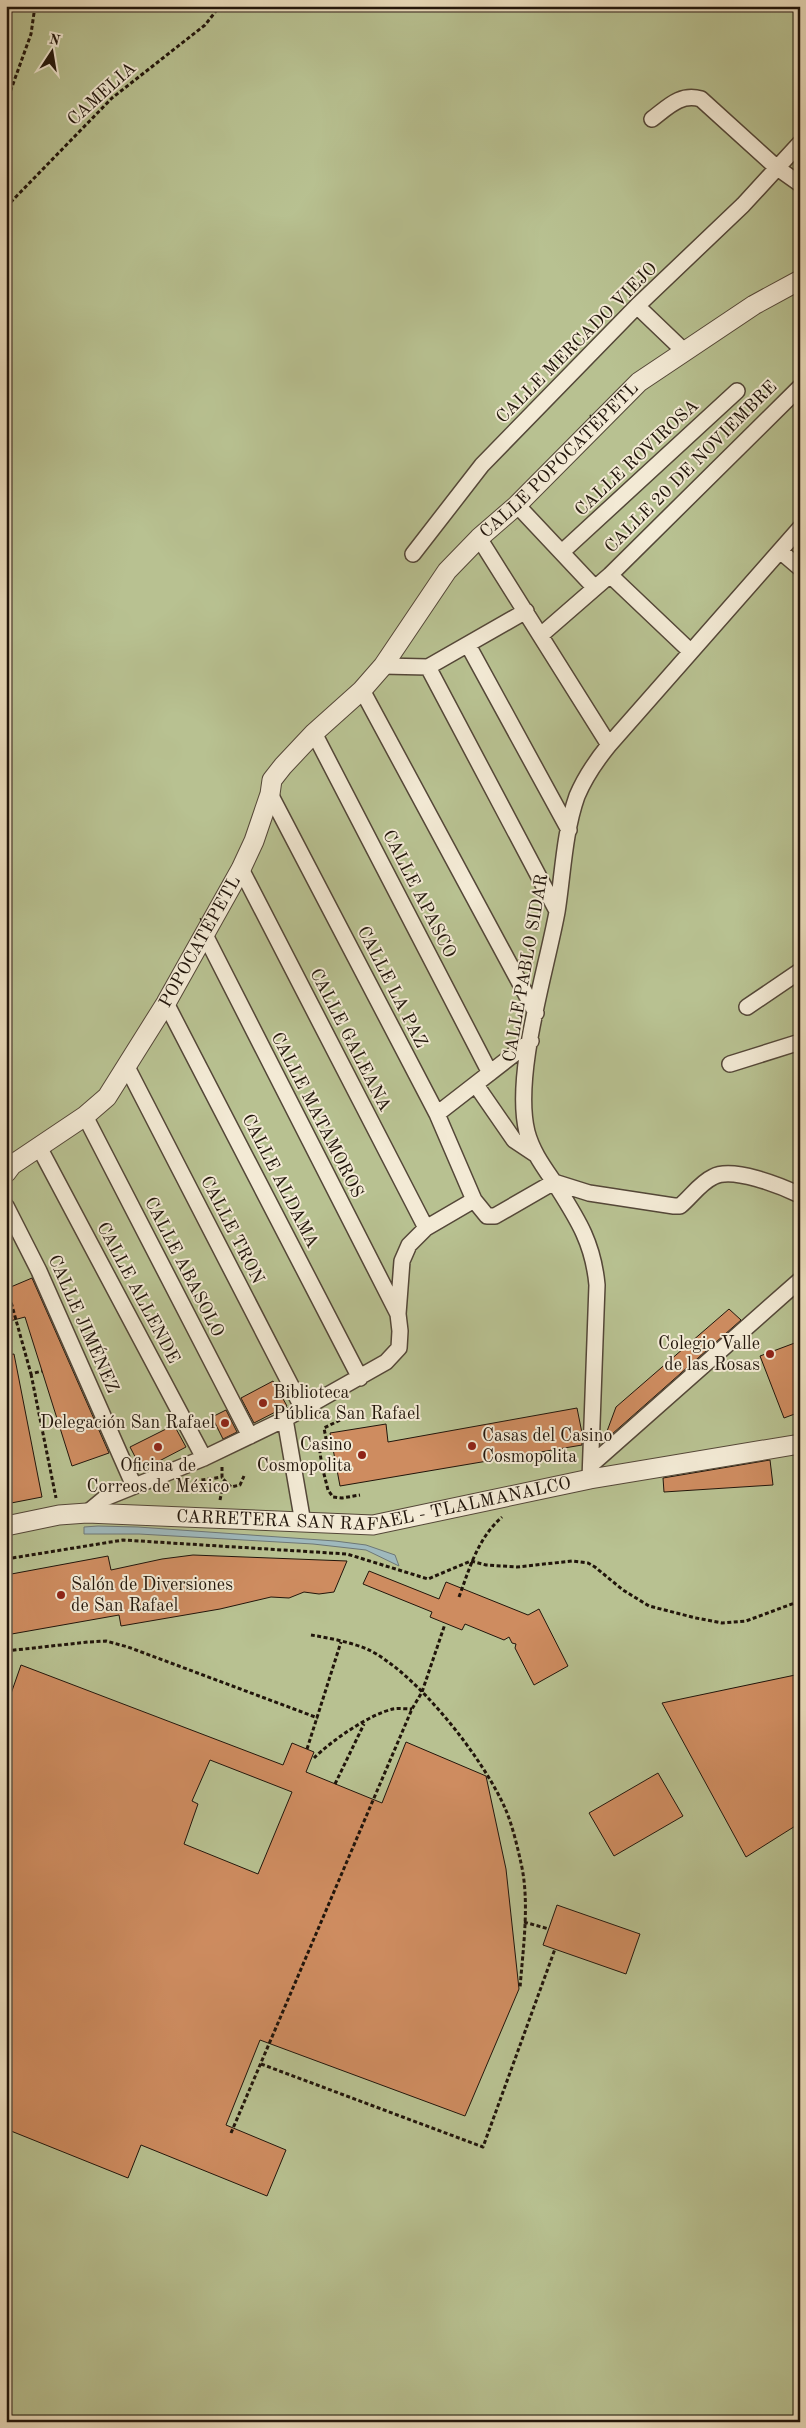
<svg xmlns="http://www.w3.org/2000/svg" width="806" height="2428" viewBox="0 0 806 2428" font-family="'Old Standard TT',serif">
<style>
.green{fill:#b8c191;stroke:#6c6b4e}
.water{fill:#9fb9bd;stroke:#6d7776}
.building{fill:#ce8c60;stroke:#21150b;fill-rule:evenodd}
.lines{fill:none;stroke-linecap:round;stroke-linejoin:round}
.minor-casing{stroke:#544738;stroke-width:18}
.tertiary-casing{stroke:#544738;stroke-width:21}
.path{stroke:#21150b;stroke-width:3;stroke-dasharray:4 2.5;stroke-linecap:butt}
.minor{stroke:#f3ead5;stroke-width:15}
.tertiary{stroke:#f3ead5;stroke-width:19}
.poi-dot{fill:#8f2418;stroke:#f3ead5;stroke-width:2}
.labels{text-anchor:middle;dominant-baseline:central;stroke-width:4;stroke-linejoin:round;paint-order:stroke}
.street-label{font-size:18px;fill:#21150b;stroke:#f3ead5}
.poi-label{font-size:18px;fill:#21150b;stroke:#f3ead5;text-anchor:end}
</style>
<rect width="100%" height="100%" fill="#ecdebe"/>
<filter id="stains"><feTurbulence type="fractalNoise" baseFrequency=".004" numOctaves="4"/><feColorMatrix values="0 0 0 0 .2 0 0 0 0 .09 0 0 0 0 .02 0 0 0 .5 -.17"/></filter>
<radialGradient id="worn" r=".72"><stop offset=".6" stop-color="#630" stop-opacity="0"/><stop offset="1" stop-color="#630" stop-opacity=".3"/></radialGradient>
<path class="green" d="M 6,6 L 800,6 L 800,2422 L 6,2422 Z"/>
<path class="water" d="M 98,1526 L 138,1527 L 335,1541 L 366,1545 L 395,1555 L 399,1566 L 366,1550 L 313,1544 L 139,1534 L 84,1534 L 84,1527 Z"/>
<path class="building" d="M 32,1278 L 109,1453 L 72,1466 L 25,1317 L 6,1322 L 6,1289 Z
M 729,1309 L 741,1320 L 603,1442 L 616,1407 Z
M 800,1341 L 800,1412 L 784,1418 L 760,1356 Z
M 14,1354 L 42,1497 L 6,1504 L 6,1355 Z
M 273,1381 L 287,1406 L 254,1423 L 241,1398 Z
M 577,1408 L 582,1433 L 582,1445 L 340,1486 L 330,1433 L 386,1424 L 388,1442 Z
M 226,1410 L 237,1432 L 223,1439 L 212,1417 Z
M 174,1425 L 186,1447 L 142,1470 L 130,1447 Z
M 770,1460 L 773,1485 L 664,1492 L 663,1478 Z
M 193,1555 L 347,1561 L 334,1592 L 319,1594 L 304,1592 L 289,1598 L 271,1597 L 220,1609 L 121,1626 L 119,1615 L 6,1635 L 6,1575 L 108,1556 L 111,1570 L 162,1559 Z
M 369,1571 L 439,1599 L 446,1582 L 528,1615 L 539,1609 L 568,1666 L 534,1685 L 515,1648 L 516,1644 L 512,1643 L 509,1637 L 504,1640 L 465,1624 L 462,1630 L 430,1617 L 432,1612 L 363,1584 Z
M 21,1665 L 283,1765 L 292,1743 L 314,1752 L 306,1772 L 382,1803 L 406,1742 L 486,1776 L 506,1869 L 519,1989 L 465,2116 L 260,2040 L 226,2125 L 286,2150 L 267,2196 L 141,2145 L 128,2178 L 6,2129 L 6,1708 ZM 210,1760 L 292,1792 L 258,1874 L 184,1844 L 198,1804 L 192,1801 Z
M 800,1674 L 800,1823 L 746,1857 L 662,1703 Z
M 658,1773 L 683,1816 L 614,1856 L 589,1813 Z
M 557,1905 L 640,1934 L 626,1974 L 543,1945 Z"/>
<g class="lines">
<g class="minor-casing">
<path id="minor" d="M 652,119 C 668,107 680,93 701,99 L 776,167 L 800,184
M 637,306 L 684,351
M 517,505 L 595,588
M 479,538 L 609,745
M 780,551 L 800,568
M 562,552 L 737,391
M 413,554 L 482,465 L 637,306 L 743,205 L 800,143
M 610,575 L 690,651
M 541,635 L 610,575 L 800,387
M 468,645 L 569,830
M 383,666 L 428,667 L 526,611
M 428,667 L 557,911
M 362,690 L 536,1013
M 314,733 L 490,1073
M 270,794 L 437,1114 L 474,1200 L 487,1216 L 495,1216 L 554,1182 L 589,1193 L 674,1206 L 680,1206 C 691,1197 700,1183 713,1177 C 732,1166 781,1186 800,1195
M 241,869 L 426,1228
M 204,933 L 398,1314
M 166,1003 L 360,1378
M 747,1007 L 800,971
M 730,1064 L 800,1042
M 127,1067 L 303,1409
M 476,1085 L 514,1140 L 535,1154
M 437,1114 L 531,1041
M 85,1116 L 250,1436
M 39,1147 L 204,1458
M 6,1206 L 39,1271 L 134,1486
M 285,1419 L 303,1523
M 591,1465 L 800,1280
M 590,1479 L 597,1285 C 593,1241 576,1217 554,1182 C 543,1166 532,1151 527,1132 C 513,1075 546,972 557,912 C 563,874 564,833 577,796 C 585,777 596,761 609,745 L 800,528
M 87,1513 L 105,1498 L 204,1458 L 285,1419 L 386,1362 L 399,1348 L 400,1331 L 398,1314 L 402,1261 L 409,1245 L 426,1228 L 474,1200"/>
</g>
<g class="tertiary-casing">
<g id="tertiary">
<path id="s1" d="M 6,1173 L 12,1165 L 85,1116 L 107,1097 L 166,1003 L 241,869 L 254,841 L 270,794 L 272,780 L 283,766 L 314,733 L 362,690 L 383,666 L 447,571 L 479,538 L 517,505 L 639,382 L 754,305 L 800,280"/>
<path id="s2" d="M 6,1526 L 59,1515 L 87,1513 L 373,1525 L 590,1479 L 800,1444"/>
</g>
</g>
<path class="path" d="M 6,110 L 8,98 L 31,34 L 35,6
M 6,179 L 11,203
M 6,207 L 112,98 L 205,25 L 220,6
M 6,1284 L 31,1374 L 42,1371
M 31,1374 L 56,1498
M 310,1466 L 322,1466 L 328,1490 L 333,1497 L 342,1498 L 360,1495
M 322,1466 L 319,1446 L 327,1444 L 324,1428 L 344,1418
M 222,1467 L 222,1478 L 231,1487 L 240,1485 L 244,1476
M 195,1481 L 222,1477
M 220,1500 L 224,1481
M 6,1559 L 123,1540 L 347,1554 L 428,1579 L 471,1561 L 486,1565 L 517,1567 L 572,1561 L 588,1563 L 595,1567 L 623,1590 L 649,1606 L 696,1618 L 722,1623 L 746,1621 L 800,1601
M 459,1597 C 470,1567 478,1538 502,1517
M 311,1635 C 329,1638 350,1642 367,1649 C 416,1672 483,1758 505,1808 C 512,1824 517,1845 521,1863 C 530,1902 523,1948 520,1988
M 6,1651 L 88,1642 L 106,1641 L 128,1647 L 318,1718
M 307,1749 L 341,1642
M 314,1758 C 331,1741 370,1714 393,1709 C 399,1708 406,1709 412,1709
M 335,1784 L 364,1724
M 524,1922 L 549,1929
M 261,2064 L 483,2147 L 555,1949
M 231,2133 L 412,1709 L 422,1692 L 445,1624
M 304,2422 L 306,2417"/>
<use href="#minor" class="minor"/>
<use href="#tertiary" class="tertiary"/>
</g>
<g class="poi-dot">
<circle cx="770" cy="1354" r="5"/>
<circle cx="263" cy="1403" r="5"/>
<circle cx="225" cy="1423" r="5"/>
<circle cx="472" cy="1446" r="5"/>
<circle cx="158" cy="1447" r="5"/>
<circle cx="362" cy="1455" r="5"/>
<circle cx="61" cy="1595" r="5"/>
</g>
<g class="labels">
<g class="street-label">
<text transform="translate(102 94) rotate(-42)">CAMELIA</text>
<text transform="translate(577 343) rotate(-45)">CALLE MERCADO VIEJO</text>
<text transform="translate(637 458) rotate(-43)">CALLE ROVIROSA</text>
<text stroke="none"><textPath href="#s1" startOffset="918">CALLE POPOCATÉPETL</textPath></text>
<text transform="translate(691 467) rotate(-45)">CALLE 20 DE NOVIEMBRE</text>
<text transform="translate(419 894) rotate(63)">CALLE APASCO</text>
<text stroke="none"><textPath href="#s1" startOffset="308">POPOCATÉPETL</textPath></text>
<text transform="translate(526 968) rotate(-80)">CALLE PABLO SIDAR</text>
<text transform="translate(392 987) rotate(63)">CALLE LA PAZ</text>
<text transform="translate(350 1040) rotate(63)">CALLE GALEANA</text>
<text transform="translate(317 1115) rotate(63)">CALLE MATAMOROS</text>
<text transform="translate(280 1181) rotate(63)">CALLE ALDAMA</text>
<text transform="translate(232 1230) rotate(63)">CALLE TRON</text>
<text transform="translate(184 1267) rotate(63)">CALLE ABASOLO</text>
<text transform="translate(138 1293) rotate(62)">CALLE ALLENDE</text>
<text transform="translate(83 1324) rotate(66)">CALLE JIMÉNEZ</text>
<text stroke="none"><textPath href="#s2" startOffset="371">CARRETERA SAN RAFAEL - TLALMANALCO</textPath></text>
</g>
<g class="poi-label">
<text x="760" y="1344">Colegio Valle<tspan x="760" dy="21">de las Rosas</tspan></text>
<text x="273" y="1393" text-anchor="start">Biblioteca<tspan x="273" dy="21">Pública San Rafael</tspan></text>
<text x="215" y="1423">Delegación San Rafael</text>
<text x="482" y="1436" text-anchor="start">Casas del Casino<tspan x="482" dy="21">Cosmopolita</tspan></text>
<text x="352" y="1445">Casino<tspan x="352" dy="21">Cosmopolita</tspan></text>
<text x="158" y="1466" text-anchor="middle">Oficina de<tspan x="158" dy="21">Correos de México</tspan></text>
<text x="71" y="1585" text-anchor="start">Salón de Diversiones<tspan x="71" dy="21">de San Rafael</tspan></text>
</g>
</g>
<rect width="806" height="2428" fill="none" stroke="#ecdebe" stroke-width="25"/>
<rect x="8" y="8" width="791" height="2413" fill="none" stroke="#21150b" stroke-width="2.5"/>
<rect x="12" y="12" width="781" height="2403" fill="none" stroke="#21150b"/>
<g transform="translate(52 52) rotate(12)" stroke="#f3ead5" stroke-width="4" paint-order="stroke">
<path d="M0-4L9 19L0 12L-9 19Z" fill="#21150b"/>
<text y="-8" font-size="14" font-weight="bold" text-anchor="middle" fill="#21150b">N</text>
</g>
<rect width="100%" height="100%" filter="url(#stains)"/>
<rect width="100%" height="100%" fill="url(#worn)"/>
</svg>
